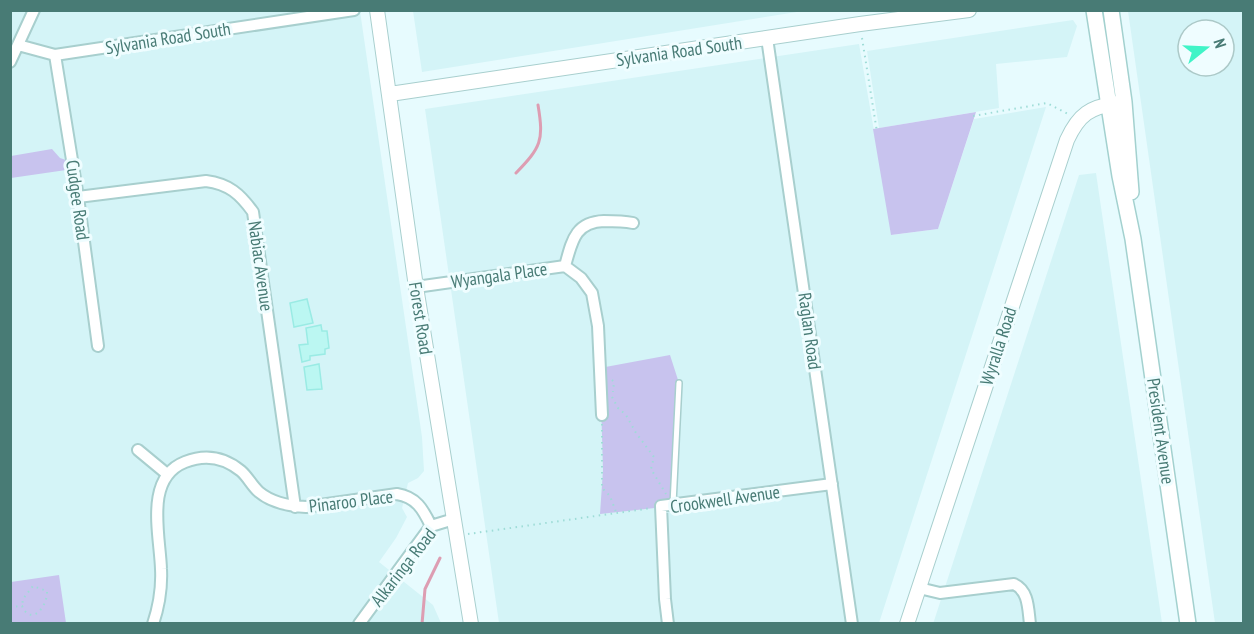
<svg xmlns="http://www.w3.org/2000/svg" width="1254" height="634" viewBox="0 0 1254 634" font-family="'PT Sans Narrow',sans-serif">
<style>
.residential{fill:#d4f4f7;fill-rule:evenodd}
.green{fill:#c8c3ee}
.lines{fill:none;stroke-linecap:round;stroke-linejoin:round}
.stream{stroke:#dd9db2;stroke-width:3}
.building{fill:#bbf7f2;stroke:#9aebe4;stroke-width:1.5}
.service-casing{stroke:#a8cfce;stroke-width:8}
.minor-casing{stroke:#a8cfce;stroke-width:14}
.tertiary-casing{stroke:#a8cfce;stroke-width:16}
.secondary-casing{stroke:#a3d1cf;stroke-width:18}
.path{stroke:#9edcd7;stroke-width:2;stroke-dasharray:1.5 4.5;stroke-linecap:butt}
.service{stroke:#fff;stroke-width:5}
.minor{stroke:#fff;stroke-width:10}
.tertiary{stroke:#fff;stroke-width:14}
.secondary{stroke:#fff;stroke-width:15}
.labels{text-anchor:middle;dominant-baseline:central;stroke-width:6;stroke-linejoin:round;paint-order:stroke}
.street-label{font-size:18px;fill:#487b75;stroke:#effdff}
</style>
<rect width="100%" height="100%" fill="#e7fbfe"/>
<path class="residential" d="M 10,11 L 360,11 L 422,437 L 424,471 L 418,478 L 408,483 L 402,508 L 407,517 L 396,538 L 379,562 L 433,605 L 441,623 L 11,623 Z
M 413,11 L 413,10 L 803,11 L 422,72 Z
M 1128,11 L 1243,11 L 1243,623 L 1215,623 ZM 1188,30 L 1224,30 L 1224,66 L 1188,66 Z
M 1073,20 L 1077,26 L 1067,57 L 996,64 L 999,108 L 879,128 L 867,51 Z
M 859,44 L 892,235 L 938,229 L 974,119 L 1046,107 L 879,623 L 499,623 L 425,109 Z
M 1096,173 L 1162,623 L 933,624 L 1079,175 Z"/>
<path class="green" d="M 976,112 L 938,229 L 891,235 L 873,129 Z
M 52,149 L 60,158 L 72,162 L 73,169 L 11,178 L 11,156 Z
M 670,355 L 679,383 L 673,506 L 600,514 L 603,470 L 600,368 Z
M 59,575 L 66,623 L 11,623 L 11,582 Z"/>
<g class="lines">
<path class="stream" d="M 516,173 C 541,147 544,141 538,105
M 422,624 L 425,589 L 440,558"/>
</g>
<path class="building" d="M 307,299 L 313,323 L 294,327 L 290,303 Z
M 321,325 L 322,331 L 327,331 L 329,348 L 325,349 L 325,354 L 310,356 L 310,360 L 302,362 L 299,345 L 308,344 L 306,328 Z
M 319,364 L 322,389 L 307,390 L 304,367 Z"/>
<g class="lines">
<g class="service-casing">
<path id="service" d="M 673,504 L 679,383"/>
</g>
<g class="minor-casing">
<path id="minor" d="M 767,38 L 852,624
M 18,45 L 55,55 L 354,10
M 55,55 L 78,197 L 98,346
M 10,62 L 34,10
M 78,197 L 206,181 C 229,184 240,194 253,212 L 295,507
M 565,266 C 572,241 575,222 604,221 C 614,221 623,221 633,223
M 416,287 L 565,266 L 581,278 L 592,293 L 598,326 L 602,415
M 138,450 L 167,474
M 919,588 L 940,593 L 1014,584 C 1029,591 1028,609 1030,624
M 153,624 C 159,606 162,588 161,569 C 160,535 144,478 185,462 C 205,454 224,457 241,471 C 248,477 252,486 259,492 C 272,503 289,506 306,507 L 397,494 C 416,497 423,509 431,526
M 359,624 L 431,526 L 454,519
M 668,624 L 665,599 L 661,506 L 832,484"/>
</g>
<g class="tertiary-casing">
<path id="tertiary" d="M 377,10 L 416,287 L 471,624
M 390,94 L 860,24 L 969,10
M 907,624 L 1067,140 C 1079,114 1090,107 1118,103"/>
</g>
<g class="secondary-casing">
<path id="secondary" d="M 1094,10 L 1120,176 L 1133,239 L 1188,624
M 1111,10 L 1124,102 L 1131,192"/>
</g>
<path class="path" d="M 862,38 L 877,132
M 973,116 L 1047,103 L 1068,114
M 612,380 L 614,382 L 613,392
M 612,397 L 618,408 L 626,415 L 636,433 L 654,457 L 651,469 L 666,494
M 602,424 L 602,488 L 610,496 L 616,512
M 468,534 L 652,508
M 10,607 L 22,606 C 31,627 48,606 47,591 L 33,586 L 23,599 L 22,606"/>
<use href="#service" class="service"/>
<use href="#minor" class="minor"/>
<use href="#tertiary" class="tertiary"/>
<use href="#secondary" class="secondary"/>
</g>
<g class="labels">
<g class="street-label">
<text transform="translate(168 38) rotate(-9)">Sylvania Road South</text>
<text transform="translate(679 51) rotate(-8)">Sylvania Road South</text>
<text transform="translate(78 200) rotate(82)">Cudgee Road</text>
<text transform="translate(261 266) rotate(82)">Nabiac Avenue</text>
<text transform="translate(499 275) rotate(-8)">Wyangala Place</text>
<text transform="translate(421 318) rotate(81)">Forest Road</text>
<text transform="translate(810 331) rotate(82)">Raglan Road</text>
<text transform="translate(998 346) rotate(-72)">Wyralla Road</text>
<text transform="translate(1161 431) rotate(82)">President Avenue</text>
<text transform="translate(725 499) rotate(-8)">Crookwell Avenue</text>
<text transform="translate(351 501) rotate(-7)">Pinaroo Place</text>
<text transform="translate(403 567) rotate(-52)">Alkaringa Road</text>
</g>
</g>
<rect width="1254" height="634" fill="none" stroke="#487b75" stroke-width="24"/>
<g transform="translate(1206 48) rotate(72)"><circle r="28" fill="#effdff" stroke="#acc9c8" stroke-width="1.5"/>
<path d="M0-4.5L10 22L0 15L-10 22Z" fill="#40f4c7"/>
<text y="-9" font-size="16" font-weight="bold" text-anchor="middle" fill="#487b75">N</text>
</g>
</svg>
